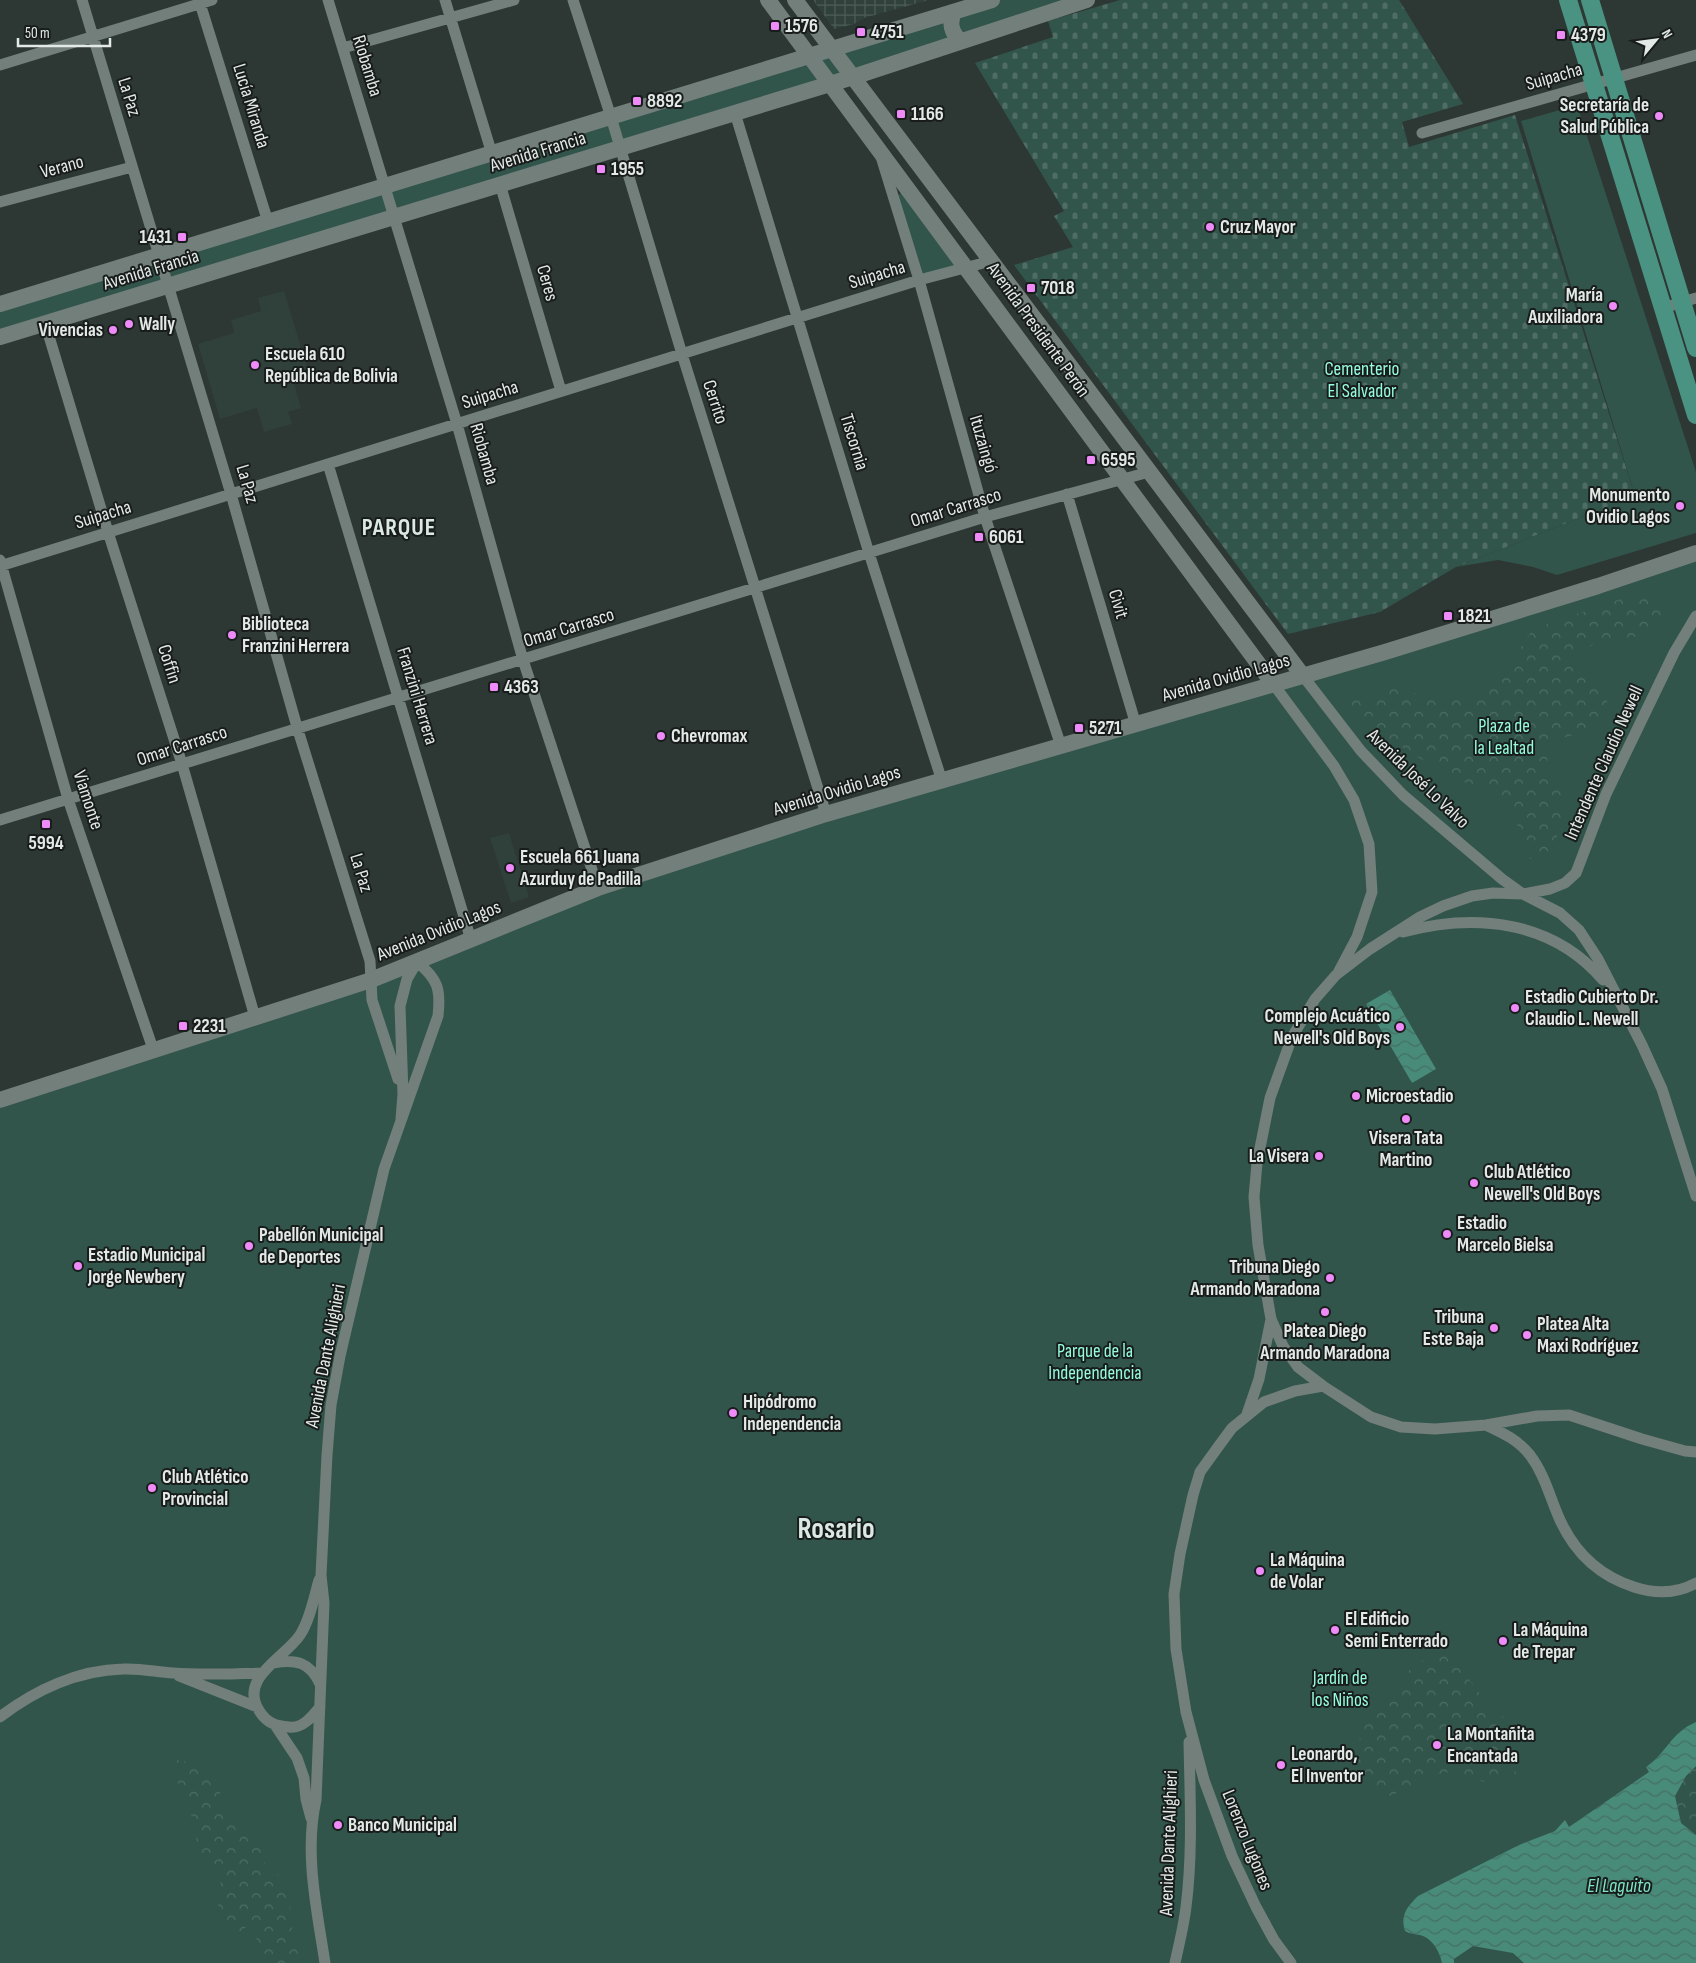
<svg xmlns="http://www.w3.org/2000/svg" width="1696" height="1963" viewBox="0 0 1696 1963" font-family="'Sofia Sans Condensed',sans-serif">
<style>
.built{fill:#30413b}
.industrial{fill:url(#industrial-grid)}
.green{fill:#31554b}
.forest{fill:url(#forest-crowns)}
.cemetery{fill:url(#cemetery-stones)}
.water{fill:url(#water-waves)}
.lines{fill:none;stroke-linecap:round;stroke-linejoin:round}
.minor{stroke:#737f7b;stroke-width:11}
.secondary{stroke:#737f7b;stroke-width:16}
.primary{stroke:#4a9281;stroke-width:18}
.poi-dot{fill:#ee8bf8;stroke:#181d1b;stroke-width:2}
.labels{text-anchor:middle;dominant-baseline:central;stroke-width:4;stroke-linejoin:round;paint-order:stroke}
.poi-label{font-size:19px;font-weight:bold;fill:#e2e9e6;stroke:#181d1b;text-anchor:start}
.street-label{font-size:19px;fill:#e2e9e6;stroke:#181d1b}
.park-label{font-size:19px;fill:#95fcdf;stroke:#181d1b}
.water-label{font-size:20px;font-style:italic;fill:#7ee4c8;stroke:#181d1b}
.district-label{font-size:24px;font-weight:bold;letter-spacing:1px;fill:#dbe8e3;stroke:#181d1b}
.town-label{font-size:29px;font-weight:bold;fill:#dbe8e3;stroke:#181d1b}
</style>
<defs>
<pattern id="industrial-grid" width="8" height="8" patternUnits="userSpaceOnUse" patternTransform="scale(1.25)"><rect width="8" height="8" fill="#30413b"/><path d="M0 4h8M4 0v8" fill="none" stroke="#4e5c57"/></pattern>
<pattern id="forest-crowns" width="20" height="18" patternUnits="userSpaceOnUse" patternTransform="scale(1.25)"><rect width="20" height="18" fill="#31554b"/><path d="M2 6a3 3 0 1 1 6 0M12 15a3 3 0 1 1 6 0" fill="none" stroke="#4f6d65"/></pattern>
<pattern id="cemetery-stones" width="16" height="16" patternUnits="userSpaceOnUse" patternTransform="scale(1.25)"><rect width="16" height="16" fill="#31554b"/><path d="M2 7V4a2 2 0 0 1 4 0v3zM10 15v-3a2 2 0 0 1 4 0v3z" fill="#4f6d65"/></pattern>
<pattern id="water-waves" width="16" height="10" patternUnits="userSpaceOnUse" patternTransform="scale(1.25)"><rect width="16" height="10" fill="#488b79"/><path d="M0 5q4-4 8 0t8 0" fill="none" stroke="#466f64"/></pattern>
</defs>
<rect width="100%" height="100%" fill="#2d3733"/>
<path class="built" d="M 284,291 L 309,373 L 294,383 L 301,408 L 288,412 L 292,424 L 264,432 L 257,408 L 220,419 L 198,344 L 234,333 L 231,320 L 261,311 L 258,298 Z
M 509,833 L 529,897 L 511,903 L 490,838 Z"/>
<path class="industrial" d="M 813,0 L 929,0 L 864,18 L 854,24 L 834,29 Z"/>
<path class="green" d="M 992,0 L 1087,0 L 0,337 L 0,304 Z
M 1577,105 L 1696,472 L 1696,533 L 1557,575 L 1533,567 L 1498,560 L 1456,567 L 1635,496 L 1521,121 Z
M 901,193 L 954,264 L 954,266 L 925,274 L 922,273 L 897,196 Z
M 1696,553 L 1696,1963 L 0,1963 L 0,1100 L 371,980 L 598,888 Z"/>
<path class="forest" d="M 1641,592 L 1664,612 L 1641,636 L 1598,641 L 1570,661 L 1598,685 L 1614,714 L 1582,733 L 1550,741 L 1545,777 L 1565,794 L 1554,853 L 1529,859 L 1524,839 L 1503,796 L 1452,778 L 1387,738 L 1347,702 L 1399,687 L 1437,702 L 1478,693 L 1516,655 L 1533,629 Z
M 1445,1653 L 1473,1684 L 1492,1711 L 1513,1722 L 1516,1778 L 1484,1782 L 1448,1772 L 1380,1800 L 1357,1765 L 1361,1726 L 1383,1704 L 1415,1663 Z
M 177,1760 L 198,1764 L 217,1786 L 232,1820 L 242,1833 L 253,1831 L 264,1848 L 265,1864 L 289,1884 L 291,1923 L 300,1963 L 273,1963 L 262,1951 L 250,1924 L 237,1934 L 222,1924 L 217,1900 L 223,1871 L 199,1851 L 189,1805 L 178,1786 Z
M 1696,1766 L 1696,1835 L 1681,1823 L 1675,1796 L 1686,1776 Z"/>
<path class="cemetery" d="M 1120,0 L 1399,0 L 1463,104 L 1402,122 L 1409,147 L 1515,115 L 1635,496 L 1456,567 L 1380,612 L 1288,634 L 1014,265 L 1073,247 L 1054,216 L 1064,211 L 975,63 L 1053,37 L 1048,21 Z"/>
<path class="water" d="M 1390,990 L 1436,1069 L 1412,1083 L 1366,1004 Z
M 1696,1722 L 1696,1766 L 1686,1776 L 1675,1796 L 1681,1823 L 1696,1835 L 1696,1963 L 1524,1963 L 1513,1953 L 1473,1946 L 1454,1959 L 1454,1963 L 1442,1963 C 1440,1952 1432,1938 1420,1935 C 1414,1934 1410,1934 1405,1931 C 1400,1915 1407,1907 1418,1896 L 1519,1845 L 1555,1831 L 1565,1820 L 1569,1827 L 1649,1772 L 1646,1767 C 1667,1753 1670,1733 1696,1722 Z"/>
<g class="lines">
<path class="minor" d="M 82,0 L 231,494 L 297,727 L 370,961 L 372,1000 L 398,1079
M 199,0 L 268,222
M 328,0 L 457,424 L 523,660 L 598,888
M 445,0 L 492,154
M 573,0 L 611,117 L 682,354 L 826,814
M 343,48 L 514,0
M 0,65 L 212,0
M 735,113 L 869,553 L 942,781
M 1422,133 L 1696,55
M 882,160 L 919,280 L 985,517 L 1061,746
M 500,184 L 561,391
M 0,202 L 132,167
M 1663,308 L 1696,298
M 45,323 L 108,532 L 182,764 L 255,1017
M 328,464 L 471,940
M 1067,494 L 1136,725
M 0,560 L 68,799 L 153,1049
M 0,566 L 919,280 L 991,261
M 1696,616 L 1674,653 L 1606,794 L 1576,873 L 1565,883 L 1550,889 L 1523,894 L 1493,893 L 1472,896 L 1443,906 L 1420,917 L 1370,949 L 1336,975 L 1315,999 L 1292,1037 L 1270,1098 L 1257,1163 L 1254,1197 L 1258,1245 L 1271,1319 L 1283,1346 L 1298,1367 L 1323,1386 L 1371,1417 L 1401,1427 L 1435,1429 L 1486,1425 L 1537,1416 L 1569,1415 L 1642,1439 L 1685,1451 L 1696,1452
M 1303,676 L 1361,751 L 1403,795 L 1502,879 L 1523,894 L 1560,913 L 1579,930 L 1598,959 L 1642,1045 L 1662,1089 L 1696,1196
M 1274,685 L 1334,766 L 1354,800 L 1369,844 L 1372,892 L 1357,937 L 1339,971
M 0,820 L 985,517 L 1149,472
M 1403,932 C 1475,913 1552,920 1603,980
M 1247,1414 L 1259,1379 L 1271,1319
M 1486,1425 C 1503,1433 1518,1440 1530,1455 C 1545,1475 1550,1498 1560,1520 C 1575,1553 1600,1576 1634,1587 C 1655,1594 1676,1594 1696,1583
M 319,1580 C 314,1597 310,1620 300,1635 C 285,1658 237,1678 260,1712 C 267,1723 276,1726 289,1727 C 302,1729 312,1717 320,1707
M 273,1663 C 296,1659 310,1662 320,1684
M 179,1676 L 257,1707
M 0,1717 C 35,1690 78,1670 123,1669 C 140,1668 156,1672 173,1673 C 202,1675 232,1674 261,1673
M 275,1725 L 297,1758 L 304,1778 L 306,1799 L 311,1818
M 325,1963 C 317,1910 304,1853 316,1800 L 324,1603 L 321,1575 L 327,1455 L 331,1405 L 340,1356 L 384,1169 L 438,1016 C 441,989 438,979 417,962 L 407,979 L 400,1006 L 403,1094 L 401,1119
M 1175,1963 C 1179,1944 1184,1925 1186,1907 C 1193,1852 1190,1796 1189,1742
M 1291,1963 L 1274,1940 L 1256,1907 L 1232,1856 L 1204,1780 L 1186,1712 L 1176,1649 L 1174,1594 L 1180,1554 L 1193,1495 L 1200,1472 L 1218,1447 L 1232,1428 L 1264,1402 L 1295,1391 L 1323,1386"/>
<path class="secondary" d="M 768,0 L 1274,685
M 795,0 L 1303,676
M 954,12 C 949,23 951,32 960,41
M 0,304 L 992,0
M 0,337 L 853,77 L 1087,0
M 0,1100 L 371,980 L 598,888 L 826,814 L 1385,652 L 1598,586 L 1696,553"/>
<path class="primary" d="M 1568,0 L 1696,415
M 1590,0 L 1696,348"/>
</g>
<g class="poi-dot">
<rect x="770" y="21" width="10" height="10" rx="2.5"/>
<rect x="856" y="27" width="10" height="10" rx="2.5"/>
<rect x="1556" y="30" width="10" height="10" rx="2.5"/>
<rect x="632" y="96" width="10" height="10" rx="2.5"/>
<rect x="896" y="109" width="10" height="10" rx="2.5"/>
<circle cx="1659" cy="116" r="5"/>
<rect x="596" y="164" width="10" height="10" rx="2.5"/>
<circle cx="1210" cy="227" r="5"/>
<rect x="177" y="232" width="10" height="10" rx="2.5"/>
<rect x="1026" y="283" width="10" height="10" rx="2.5"/>
<circle cx="1613" cy="306" r="5"/>
<circle cx="129" cy="324" r="5"/>
<circle cx="113" cy="330" r="5"/>
<circle cx="255" cy="365" r="5"/>
<rect x="1086" y="455" width="10" height="10" rx="2.5"/>
<circle cx="1680" cy="506" r="5"/>
<rect x="974" y="532" width="10" height="10" rx="2.5"/>
<rect x="1443" y="611" width="10" height="10" rx="2.5"/>
<circle cx="232" cy="635" r="5"/>
<rect x="489" y="682" width="10" height="10" rx="2.5"/>
<rect x="1074" y="723" width="10" height="10" rx="2.5"/>
<circle cx="661" cy="736" r="5"/>
<rect x="41" y="819" width="10" height="10" rx="2.5"/>
<circle cx="510" cy="868" r="5"/>
<circle cx="1515" cy="1008" r="5"/>
<rect x="178" y="1021" width="10" height="10" rx="2.5"/>
<circle cx="1400" cy="1027" r="5"/>
<circle cx="1356" cy="1096" r="5"/>
<circle cx="1406" cy="1119" r="5"/>
<circle cx="1319" cy="1156" r="5"/>
<circle cx="1474" cy="1183" r="5"/>
<circle cx="1447" cy="1234" r="5"/>
<circle cx="249" cy="1246" r="5"/>
<circle cx="78" cy="1266" r="5"/>
<circle cx="1330" cy="1278" r="5"/>
<circle cx="1325" cy="1312" r="5"/>
<circle cx="1494" cy="1328" r="5"/>
<circle cx="1527" cy="1335" r="5"/>
<circle cx="733" cy="1413" r="5"/>
<circle cx="152" cy="1488" r="5"/>
<circle cx="1260" cy="1571" r="5"/>
<circle cx="1335" cy="1630" r="5"/>
<circle cx="1503" cy="1641" r="5"/>
<circle cx="1437" cy="1745" r="5"/>
<circle cx="1281" cy="1765" r="5"/>
<circle cx="338" cy="1825" r="5"/>
</g>
<g class="labels">
<g class="poi-label">
<text x="785" y="26">1576</text>
<text x="871" y="32">4751</text>
<text x="1571" y="35">4379</text>
<text x="647" y="101">8892</text>
<text x="1649" y="105" text-anchor="end">Secretaría de<tspan x="1649" dy="22">Salud Pública</tspan></text>
<text x="911" y="114">1166</text>
<text x="611" y="169">1955</text>
<text x="1220" y="227">Cruz Mayor</text>
<text x="172" y="237" text-anchor="end">1431</text>
<text x="1041" y="288">7018</text>
<text x="1603" y="295" text-anchor="end">María<tspan x="1603" dy="22">Auxiliadora</tspan></text>
<text x="139" y="324">Wally</text>
<text x="103" y="330" text-anchor="end">Vivencias</text>
<text x="265" y="354">Escuela 610<tspan x="265" dy="22">República de Bolivia</tspan></text>
<text x="1101" y="460">6595</text>
<text x="1670" y="495" text-anchor="end">Monumento<tspan x="1670" dy="22">Ovidio Lagos</tspan></text>
<text x="989" y="537">6061</text>
<text x="1458" y="616">1821</text>
<text x="242" y="624">Biblioteca<tspan x="242" dy="22">Franzini Herrera</tspan></text>
<text x="504" y="687">4363</text>
<text x="1089" y="728">5271</text>
<text x="671" y="736">Chevromax</text>
<text x="46" y="843" text-anchor="middle">5994</text>
<text x="520" y="857">Escuela 661 Juana<tspan x="520" dy="22">Azurduy de Padilla</tspan></text>
<text x="1525" y="997">Estadio Cubierto Dr.<tspan x="1525" dy="22">Claudio L. Newell</tspan></text>
<text x="1390" y="1016" text-anchor="end">Complejo Acuático<tspan x="1390" dy="22">Newell's Old Boys</tspan></text>
<text x="193" y="1026">2231</text>
<text x="1366" y="1096">Microestadio</text>
<text x="1406" y="1138" text-anchor="middle">Visera Tata<tspan x="1406" dy="22">Martino</tspan></text>
<text x="1309" y="1156" text-anchor="end">La Visera</text>
<text x="1484" y="1172">Club Atlético<tspan x="1484" dy="22">Newell's Old Boys</tspan></text>
<text x="1457" y="1223">Estadio<tspan x="1457" dy="22">Marcelo Bielsa</tspan></text>
<text x="259" y="1235">Pabellón Municipal<tspan x="259" dy="22">de Deportes</tspan></text>
<text x="88" y="1255">Estadio Municipal<tspan x="88" dy="22">Jorge Newbery</tspan></text>
<text x="1320" y="1267" text-anchor="end">Tribuna Diego<tspan x="1320" dy="22">Armando Maradona</tspan></text>
<text x="1484" y="1317" text-anchor="end">Tribuna<tspan x="1484" dy="22">Este Baja</tspan></text>
<text x="1537" y="1324">Platea Alta<tspan x="1537" dy="22">Maxi Rodríguez</tspan></text>
<text x="1325" y="1331" text-anchor="middle">Platea Diego<tspan x="1325" dy="22">Armando Maradona</tspan></text>
<text x="743" y="1402">Hipódromo<tspan x="743" dy="22">Independencia</tspan></text>
<text x="162" y="1477">Club Atlético<tspan x="162" dy="22">Provincial</tspan></text>
<text x="1270" y="1560">La Máquina<tspan x="1270" dy="22">de Volar</tspan></text>
<text x="1345" y="1619">El Edificio<tspan x="1345" dy="22">Semi Enterrado</tspan></text>
<text x="1513" y="1630">La Máquina<tspan x="1513" dy="22">de Trepar</tspan></text>
<text x="1447" y="1734">La Montañita<tspan x="1447" dy="22">Encantada</tspan></text>
<text x="1291" y="1754">Leonardo,<tspan x="1291" dy="22">El Inventor</tspan></text>
<text x="348" y="1825">Banco Municipal</text>
</g>
<g class="street-label">
<text transform="translate(367 66) rotate(73)">Riobamba</text>
<text transform="translate(1554 77) rotate(-16)">Suipacha</text>
<text transform="translate(129 97) rotate(73)">La Paz</text>
<text transform="translate(251 106) rotate(73)">Lucía Miranda</text>
<text transform="translate(538 152) rotate(-17)">Avenida Francia</text>
<text transform="translate(62 167) rotate(-15)">Verano</text>
<text transform="translate(151 270) rotate(-17)">Avenida Francia</text>
<text transform="translate(877 275) rotate(-17)">Suipacha</text>
<text transform="translate(547 283) rotate(74)">Ceres</text>
<text transform="translate(1038 330) rotate(54)">Avenida Presidente Perón</text>
<text transform="translate(490 395) rotate(-17)">Suipacha</text>
<text transform="translate(715 402) rotate(72)">Cerrito</text>
<text transform="translate(854 442) rotate(73)">Tiscornia</text>
<text transform="translate(983 444) rotate(74)">Ituzaingó</text>
<text transform="translate(484 454) rotate(74)">Riobamba</text>
<text transform="translate(247 484) rotate(74)">La Paz</text>
<text transform="translate(956 508) rotate(-17)">Omar Carrasco</text>
<text transform="translate(103 515) rotate(-17)">Suipacha</text>
<text transform="translate(1118 604) rotate(73)">Civit</text>
<text transform="translate(569 628) rotate(-17)">Omar Carrasco</text>
<text transform="translate(169 664) rotate(72)">Coffin</text>
<text transform="translate(1226 678) rotate(-16)">Avenida Ovidio Lagos</text>
<text transform="translate(417 696) rotate(73)">Franzini Herrera</text>
<text transform="translate(182 746) rotate(-18)">Omar Carrasco</text>
<text transform="translate(1604 763) rotate(-66)">Intendente Claudio Newell</text>
<text transform="translate(1418 779) rotate(44)">Avenida José Lo Valvo</text>
<text transform="translate(837 791) rotate(-17)">Avenida Ovidio Lagos</text>
<text transform="translate(88 800) rotate(72)">Viamonte</text>
<text transform="translate(361 873) rotate(73)">La Paz</text>
<text transform="translate(439 931) rotate(-22)">Avenida Ovidio Lagos</text>
<text transform="translate(326 1356) rotate(-79)">Avenida Dante Alighieri</text>
<text transform="translate(1247 1840) rotate(68)">Lorenzo Lugones</text>
<text transform="translate(1169 1843) rotate(-88)">Avenida Dante Alighieri</text>
</g>
<g class="park-label">
<text x="1362" y="369">Cementerio<tspan x="1362" dy="22">El Salvador</tspan></text>
<text x="1504" y="726">Plaza de<tspan x="1504" dy="22">la Lealtad</tspan></text>
<text x="1095" y="1351">Parque de la<tspan x="1095" dy="22">Independencia</tspan></text>
<text x="1340" y="1678">Jardín de<tspan x="1340" dy="22">los Niños</tspan></text>
</g>
<g class="water-label">
<text x="1619" y="1886">El Laguito</text>
</g>
<g class="district-label">
<text x="399" y="527">PARQUE</text>
</g>
<g class="town-label">
<text x="836" y="1529">Rosario</text>
</g>
</g>
<g transform="translate(1656 40) rotate(61)" stroke="#181d1b" stroke-width="4" paint-order="stroke">
<path d="M0-4L9 19L0 12L-9 19Z" fill="#e2e9e6"/>
<text y="-8" font-size="14" font-weight="bold" text-anchor="middle" fill="#e2e9e6">N</text>
</g>
<path d="M18 38v8h92v-8" fill="none" stroke="#e2e9e6" stroke-width="2.5"/>
<text x="25" y="38" font-size="15" fill="#e2e9e6" stroke="#181d1b" stroke-width="4" paint-order="stroke">50 m</text>
</svg>
